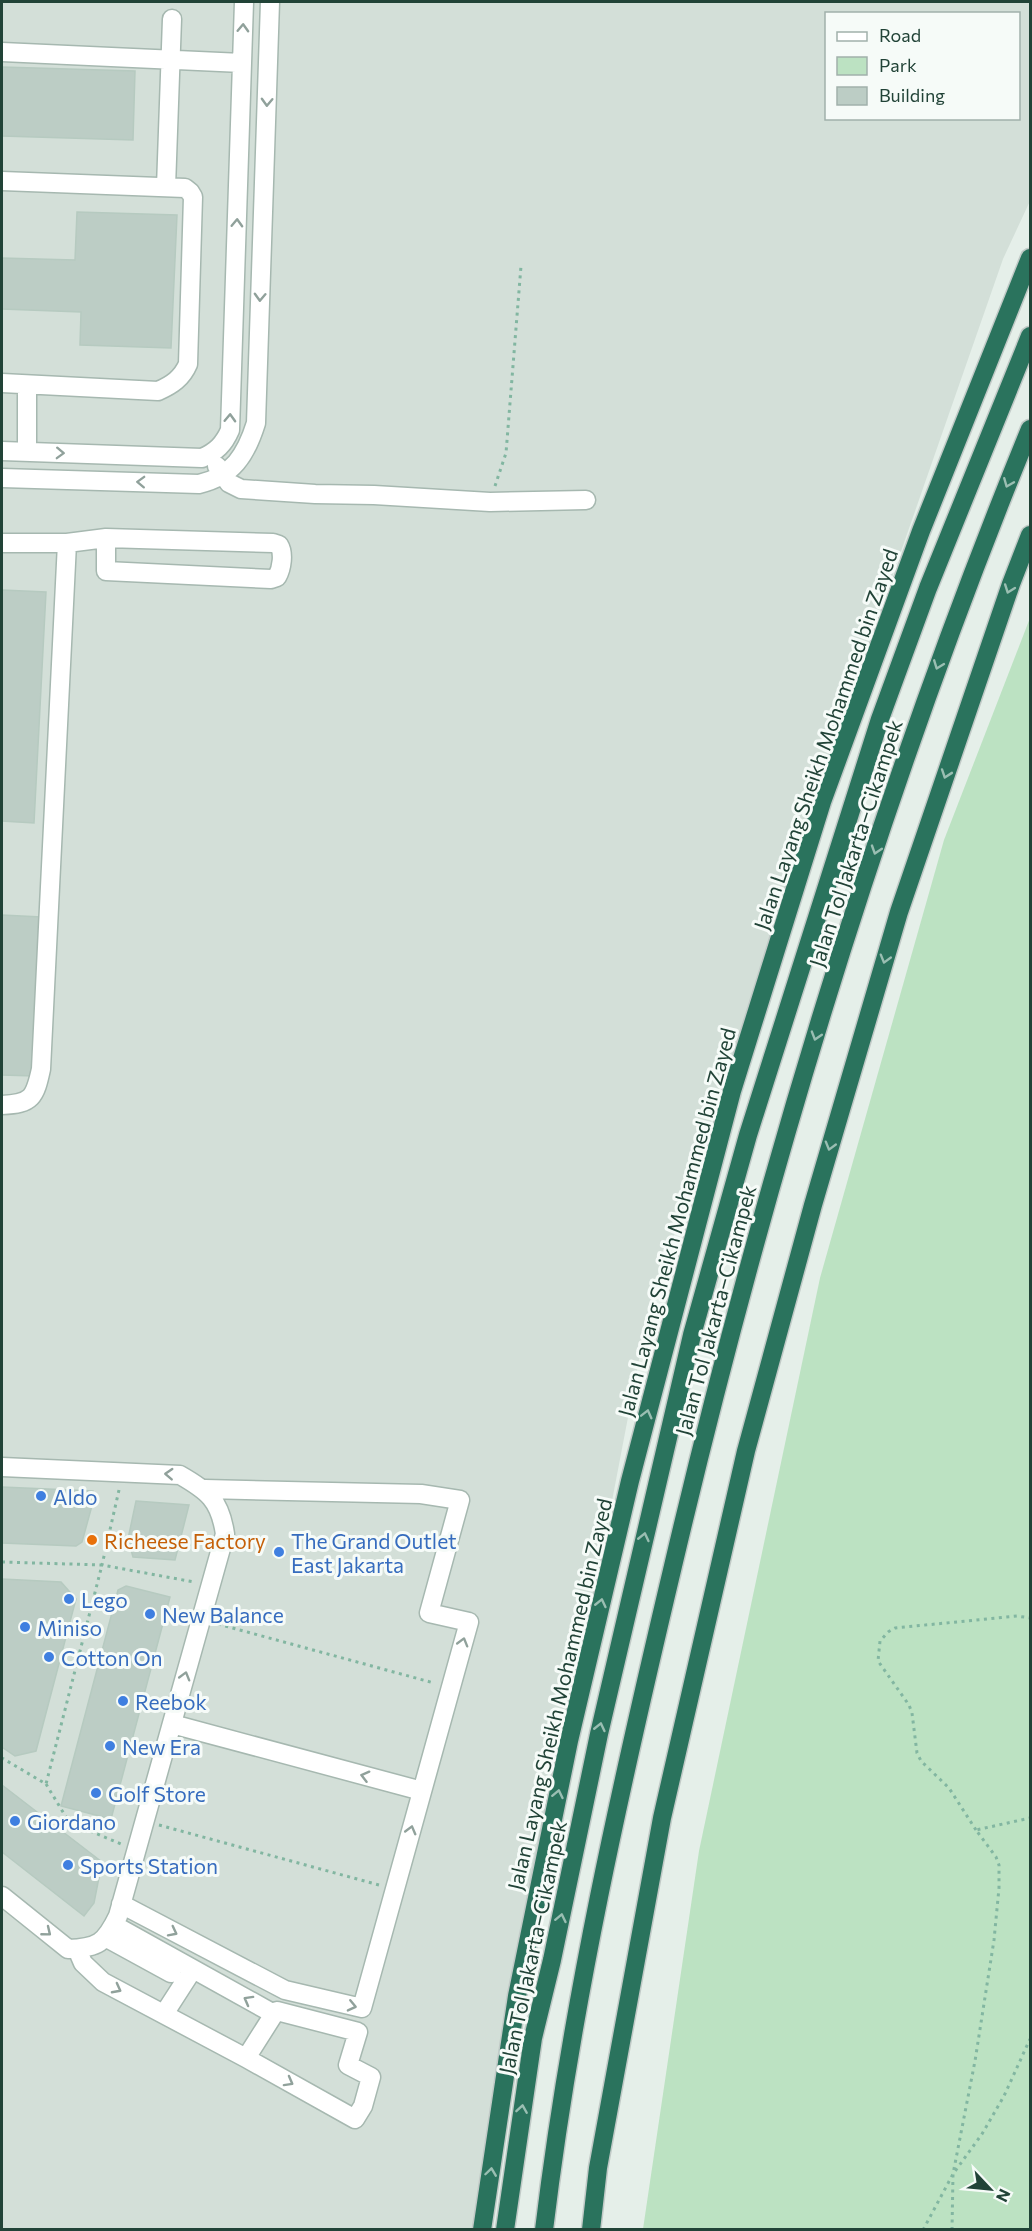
<svg xmlns="http://www.w3.org/2000/svg" width="1032" height="2231" viewBox="0 0 1032 2231" font-family="Commissioner,sans-serif">
<style>
.built{fill:#d3dfd8;fill-rule:evenodd}
.green{fill:#bce2c2}
.building{fill:#bccdc5;stroke:#b6cac0;stroke-width:1.5}
.lines{fill:none;stroke-linecap:round;stroke-linejoin:round}
.minor-casing{stroke:#a6b8b0;stroke-width:21}
.highway-casing{stroke:#c1cac7;stroke-width:21}
.path{stroke:#82b6a1;stroke-width:3;stroke-dasharray:3 4.5;stroke-linecap:butt}
.minor{stroke:#fff;stroke-width:18}
.highway{stroke:#2a735d;stroke-width:18}
.oneway{stroke:#90a19b}
.oneway2{stroke:#9abeb2}
.shop-dot{fill:#3f7fe0;stroke:#f6fbf8;stroke-width:2}
.food-dot{fill:#e8710a;stroke:#f6fbf8;stroke-width:2}
.labels{text-anchor:middle;dominant-baseline:central;stroke-width:6;stroke-linejoin:round;paint-order:stroke}
.street-label{font-size:21px;fill:#214337;stroke:#f6fbf8}
.shop-label{font-size:21px;fill:#366cbe;stroke:#f6fbf8;text-anchor:start}
.food-label{font-size:21px;fill:#c56008;stroke:#f6fbf8;text-anchor:start}
</style>
<rect width="100%" height="100%" fill="#e5efe9"/>
<path class="built" d="M 2,2 L 1030,2 L 1030,201 L 1003,259 L 846,709 L 647,1318 L 581,1663 L 487,2229 L 2,2230 ZM 826,14 L 1018,14 L 1018,118 L 826,118 Z"/>
<path class="green" d="M 1030,618 L 1030,2229 L 643,2229 L 699,1851 L 820,1278 L 944,840 Z"/>
<path class="building" d="M 2,67 L 135,71 L 133,140 L 2,136 Z
M 77,212 L 177,215 L 171,348 L 80,345 L 81,312 L 2,309 L 2,258 L 75,260 Z
M 2,590 L 46,592 L 34,823 L 2,821 Z
M 2,915 L 41,917 L 34,1076 L 2,1075 Z
M 2,1487 L 93,1491 L 93,1502 L 82,1542 L 76,1546 L 2,1543 Z
M 136,1501 L 189,1505 L 175,1560 L 133,1557 L 128,1539 Z
M 2,1579 L 61,1582 L 76,1599 L 36,1751 L 15,1756 L 2,1747 Z
M 126,1586 L 170,1597 L 111,1819 L 61,1806 L 118,1590 Z
M 2,1785 L 102,1862 L 94,1903 L 84,1916 L 2,1852 Z"/>
<g class="lines">
<g class="minor-casing">
<path id="minor" d="M 2,52 L 242,63
M 2,181 L 185,188 L 190,192 L 193,197 L 188,364 C 182,378 172,385 158,391 L 2,383
M 166,187 L 172,19
M 2,451 L 202,458 C 216,452 224,444 230,430 L 244,2
M 27,452 L 27,385
M 217,466 L 229,483 L 241,489 L 315,494 L 374,495 L 490,502 L 586,500
M 2,478 L 199,484 C 233,476 246,455 256,423 L 270,2
M 2,543 L 67,543 L 41,1069 C 35,1097 32,1104 2,1105
M 67,543 L 106,538 L 273,543 L 279,545 C 284,553 282,568 277,577 L 271,579 L 106,571 L 106,538
M 2,1467 L 180,1475 C 208,1491 220,1500 225,1534 L 118,1916 C 105,1943 98,1948 68,1949 L 2,1896
M 172,1724 L 422,1791
M 121,1904 L 285,1990 L 362,2008 L 469,1622 L 429,1613 L 460,1500 L 421,1494 L 205,1489
M 107,1938 L 171,1973
M 77,1949 L 83,1963 L 103,1982 L 246,2058 L 355,2119 L 363,2106 L 371,2077 L 348,2065 L 358,2032 L 277,2011 L 274,2014 L 114,1925
M 164,2014 L 193,1969
M 246,2058 L 274,2014"/>
</g>
<g class="highway-casing">
<path id="highway" d="M 482,2230 L 517,1996 L 569,1741 L 630,1481 L 732,1091 L 822,802 L 921,531 L 1030,258
M 505,2230 L 533,2038 L 552,1960 L 599,1734 L 692,1335 L 748,1135 L 880,719 L 928,588 L 1030,336
M 544,2230 C 571,2006 621,1785 673,1566 C 764,1180 879,797 1030,429
M 591,2230 L 598,2168 L 662,1818 L 746,1451 L 813,1205 L 899,912 L 1011,584 L 1030,535"/>
</g>
<path class="path" d="M 495,486 L 506,453 L 521,266
M 119,1490 L 102,1565 L 194,1582
M 2,1562 L 102,1565 L 46,1784 L 2,1758
M 218,1624 L 434,1683
M 46,1784 L 69,1822 L 121,1844
M 159,1825 L 379,1885
M 976,1830 L 949,1788 L 921,1761 L 917,1753 L 912,1713 L 909,1705 L 878,1661 L 880,1641 L 888,1632 L 895,1628 L 1017,1616 L 1030,1618
M 923,2230 L 953,2174 L 982,2134 L 1004,2096 L 1030,2039
M 952,2230 L 953,2174 L 975,2061 L 994,1940 L 999,1888 L 999,1865 L 996,1857 L 976,1830 L 1030,1818"/>
<use href="#minor" class="minor"/>
<use href="#highway" class="highway"/>
</g>
<defs><path id="oneway-chevron" d="M-2-3.5L2.5 0L-2 3.5" fill="none" stroke-width="1.6" stroke-linecap="round" stroke-linejoin="round" transform="scale(1.5)"/></defs>
<g class="oneway">
<use href="#oneway-chevron" transform="translate(243 28) rotate(-88)"/>
<use href="#oneway-chevron" transform="translate(267 102) rotate(92)"/>
<use href="#oneway-chevron" transform="translate(237 223) rotate(-88)"/>
<use href="#oneway-chevron" transform="translate(260 297) rotate(92)"/>
<use href="#oneway-chevron" transform="translate(230 418) rotate(-88)"/>
<use href="#oneway-chevron" transform="translate(60 453) rotate(2)"/>
<use href="#oneway-chevron" transform="translate(141 482) rotate(-178)"/>
<use href="#oneway-chevron" transform="translate(169 1474) rotate(-177)"/>
<use href="#oneway-chevron" transform="translate(463 1642) rotate(-74)"/>
<use href="#oneway-chevron" transform="translate(185 1676) rotate(-74)"/>
<use href="#oneway-chevron" transform="translate(365 1776) rotate(-165)"/>
<use href="#oneway-chevron" transform="translate(411 1830) rotate(-75)"/>
<use href="#oneway-chevron" transform="translate(47 1932) rotate(39)"/>
<use href="#oneway-chevron" transform="translate(173 1932) rotate(27)"/>
<use href="#oneway-chevron" transform="translate(117 1989) rotate(28)"/>
<use href="#oneway-chevron" transform="translate(248 2000) rotate(-151)"/>
<use href="#oneway-chevron" transform="translate(352 2006) rotate(13)"/>
<use href="#oneway-chevron" transform="translate(289 2082) rotate(29)"/>
</g>
<g class="oneway2">
<use href="#oneway-chevron" transform="translate(1008 483) rotate(112)"/>
<use href="#oneway-chevron" transform="translate(1009 589) rotate(110)"/>
<use href="#oneway-chevron" transform="translate(938 665) rotate(111)"/>
<use href="#oneway-chevron" transform="translate(946 774) rotate(109)"/>
<use href="#oneway-chevron" transform="translate(876 850) rotate(108)"/>
<use href="#oneway-chevron" transform="translate(885 959) rotate(106)"/>
<use href="#oneway-chevron" transform="translate(816 1036) rotate(107)"/>
<use href="#oneway-chevron" transform="translate(830 1146) rotate(106)"/>
<use href="#oneway-chevron" transform="translate(647 1414) rotate(-76)"/>
<use href="#oneway-chevron" transform="translate(644 1537) rotate(-77)"/>
<use href="#oneway-chevron" transform="translate(601 1603) rotate(-77)"/>
<use href="#oneway-chevron" transform="translate(600 1727) rotate(-77)"/>
<use href="#oneway-chevron" transform="translate(558 1794) rotate(-78)"/>
<use href="#oneway-chevron" transform="translate(561 1918) rotate(-78)"/>
<use href="#oneway-chevron" transform="translate(522 2109) rotate(-81)"/>
<use href="#oneway-chevron" transform="translate(491 2172) rotate(-82)"/>
</g>
<g class="shop-dot">
<circle cx="41" cy="1496" r="6"/>
<circle cx="279" cy="1552" r="6"/>
<circle cx="69" cy="1599" r="6"/>
<circle cx="150" cy="1614" r="6"/>
<circle cx="25" cy="1627" r="6"/>
<circle cx="49" cy="1657" r="6"/>
<circle cx="123" cy="1701" r="6"/>
<circle cx="110" cy="1746" r="6"/>
<circle cx="96" cy="1793" r="6"/>
<circle cx="15" cy="1821" r="6"/>
<circle cx="68" cy="1865" r="6"/>
</g>
<circle class="food-dot" cx="92" cy="1540" r="6"/>
<g class="labels">
<g class="street-label">
<text transform="translate(825 739) rotate(-71)">Jalan Layang Sheikh Mohammed bin Zayed</text>
<text transform="translate(855 843) rotate(-72)">Jalan Tol Jakarta–Cikampek</text>
<text transform="translate(676 1222) rotate(-75)">Jalan Layang Sheikh Mohammed bin Zayed</text>
<text transform="translate(715 1310) rotate(-75)">Jalan Tol Jakarta–Cikampek</text>
<text transform="translate(559 1694) rotate(-77)">Jalan Layang Sheikh Mohammed bin Zayed</text>
<text transform="translate(532 1947) rotate(-78)">Jalan Tol Jakarta–Cikampek</text>
</g>
<g class="shop-label">
<text x="53" y="1496">Aldo</text>
<text x="291" y="1540">The Grand Outlet<tspan x="291" dy="24">East Jakarta</tspan></text>
<text x="81" y="1599">Lego</text>
<text x="162" y="1614">New Balance</text>
<text x="37" y="1627">Miniso</text>
<text x="61" y="1657">Cotton On</text>
<text x="135" y="1701">Reebok</text>
<text x="122" y="1746">New Era</text>
<text x="108" y="1793">Golf Store</text>
<text x="27" y="1821">Giordano</text>
<text x="80" y="1865">Sports Station</text>
</g>
<g class="food-label">
<text x="104" y="1540">Richeese Factory</text>
</g>
</g>
<rect width="1032" height="2231" fill="none" stroke="#214337" stroke-width="6"/>
<rect x="825" y="12" width="195" height="108" fill="#f6fbf8" stroke="#a1b1ab" stroke-width="1.5"/>
<rect x="837" y="32" width="30" height="9" fill="#ffffff" stroke="#a1b1ab" stroke-width="1.5"/>
<text x="879" y="42" font-size="18" fill="#214337">Road</text>
<rect x="837" y="57" width="30" height="18" fill="#bce2c2" stroke="#a1b1ab" stroke-width="1.5"/>
<text x="879" y="72" font-size="18" fill="#214337">Park</text>
<rect x="837" y="87" width="30" height="18" fill="#bccdc5" stroke="#a1b1ab" stroke-width="1.5"/>
<text x="879" y="102" font-size="18" fill="#214337">Building</text>
<g transform="translate(990 2189) rotate(116)" stroke="#f6fbf8" stroke-width="4.5" paint-order="stroke">
<path d="M0-4.5L10 22L0 15L-10 22Z" fill="#214337"/>
<text y="-9" font-size="16" font-weight="bold" text-anchor="middle" fill="#214337">N</text>
</g>
</svg>
